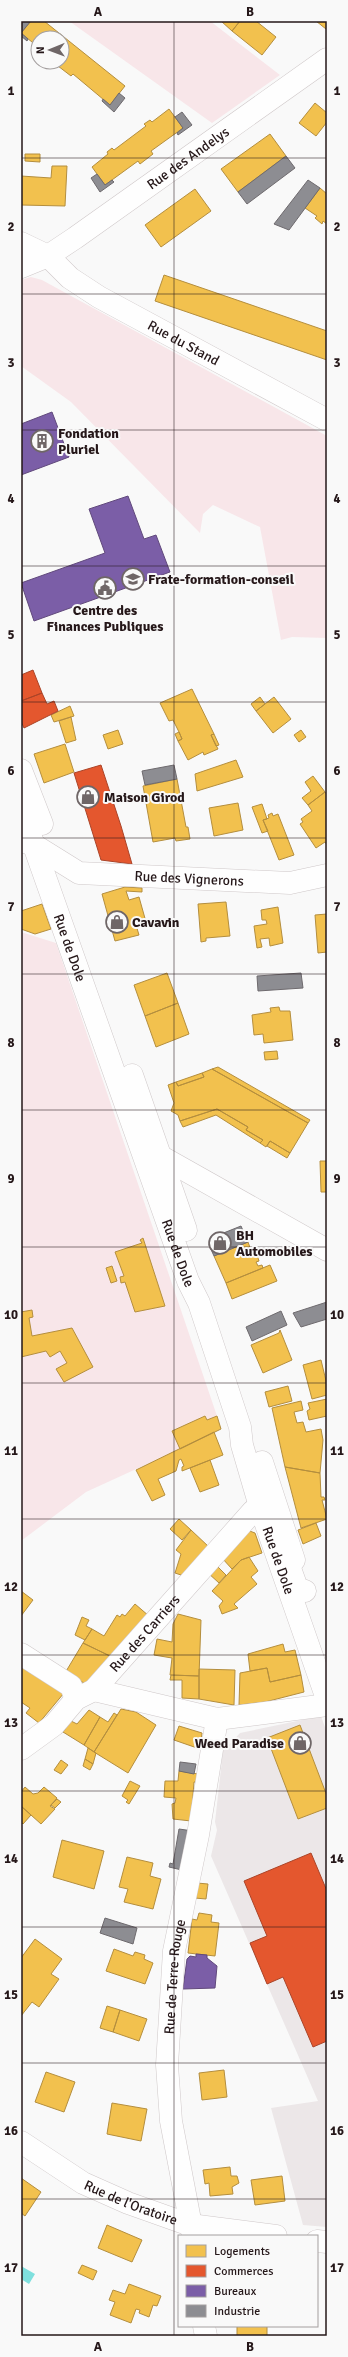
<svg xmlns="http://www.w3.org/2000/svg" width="348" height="2357" viewBox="0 0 348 2357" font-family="Signika,sans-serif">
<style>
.built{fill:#ece7e8}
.green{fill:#f8e6e9}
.water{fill:#7fe0de}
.homes{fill:#f2c14e;stroke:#b48e3e}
.shops{fill:#e4572e;stroke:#ab4428}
.offices{fill:#7b5ea7;stroke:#61497c}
.industry{fill:#8d8d92;stroke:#6e6a6e}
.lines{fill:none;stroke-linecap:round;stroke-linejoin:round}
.minor-casing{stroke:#cfc8c9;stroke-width:23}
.secondary-casing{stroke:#cfc8c9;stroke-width:23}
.minor{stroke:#fefefe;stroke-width:22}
.secondary{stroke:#fefefe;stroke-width:22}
.grid{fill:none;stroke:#251719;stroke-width:1;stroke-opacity:0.55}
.labels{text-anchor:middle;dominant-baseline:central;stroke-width:4;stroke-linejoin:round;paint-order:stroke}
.street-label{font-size:14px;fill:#251719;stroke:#f9f9f9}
.poi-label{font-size:14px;font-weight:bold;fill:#251719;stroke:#f9f9f9;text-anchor:start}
.neatline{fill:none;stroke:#251719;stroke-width:1.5}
.grid-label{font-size:13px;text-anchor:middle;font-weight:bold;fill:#251719}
</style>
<rect width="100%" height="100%" fill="#f9f9f9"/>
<path class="built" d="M 321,1716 L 327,1733 L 327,2227 L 303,2225 L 271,2108 L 318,2101 L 211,1856 L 217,1830 L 215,1822 L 223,1751 L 240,1733 Z"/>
<path class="green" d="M 69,21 L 210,21 L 280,75 L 212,123 Z
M 31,277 L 42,280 L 327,436 L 327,638 L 292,637 L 281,640 L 260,527 L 213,505 L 203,514 L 200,533 L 71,402 L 21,366 L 21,280 Z
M 21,932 L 56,943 L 217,1416 L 207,1420 L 205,1416 L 172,1431 L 180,1449 L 86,1492 L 21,1541 Z"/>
<path class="water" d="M 21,2266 L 35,2274 L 29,2284 L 21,2279 Z"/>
<path class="homes" d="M 31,21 L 44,21 L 125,86 L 110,105 L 73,74 L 71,76 L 58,66 L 59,64 L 57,62 L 62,62 L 62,38 L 38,38 L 38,47 L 21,33 Z
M 221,21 L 240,21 L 232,31 Z
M 240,21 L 256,21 L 276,37 L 262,55 L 232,31 Z
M 316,21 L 327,21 L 327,27 L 326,29 Z
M 315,103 L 327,113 L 327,122 L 316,136 L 299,123 Z
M 169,109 L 183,128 L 151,151 L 153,154 L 140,164 L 138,161 L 105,185 L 92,167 L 108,154 L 107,152 L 112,148 L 114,150 L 146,126 L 144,124 L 150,120 L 152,122 Z
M 270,134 L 286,156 L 238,192 L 221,169 Z
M 25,154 L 40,154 L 40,162 L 25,161 Z
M 52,166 L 67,166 L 65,206 L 21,205 L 21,176 L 51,178 Z
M 320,188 L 327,194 L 327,224 L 323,221 L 322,224 L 315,218 L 317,216 L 305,208 Z
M 195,189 L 211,211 L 161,247 L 145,225 Z
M 164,275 L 327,331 L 327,360 L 155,301 Z
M 192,689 L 214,734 L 211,735 L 218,749 L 204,755 L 203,752 L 188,760 L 178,741 L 182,739 L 179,732 L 173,720 L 169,721 L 160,703 Z
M 260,697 L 265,704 L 256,711 L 251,704 Z
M 274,697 L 291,719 L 273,733 L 256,711 Z
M 70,706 L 74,716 L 54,722 L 51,715 Z
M 71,717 L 76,740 L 66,743 L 59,721 Z
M 118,730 L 123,744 L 108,749 L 103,735 Z
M 301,730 L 306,737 L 299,742 L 294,735 Z
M 179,732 L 182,739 L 178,741 L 175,734 Z
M 214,734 L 219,745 L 216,746 L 211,735 Z
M 65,744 L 74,772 L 44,783 L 34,754 Z
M 236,760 L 243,777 L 197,791 L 195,774 Z
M 313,776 L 325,792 L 308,805 L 302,798 L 311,791 L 305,782 Z
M 177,779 L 186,827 L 188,827 L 190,839 L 176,841 L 175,838 L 153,842 L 143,786 Z
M 325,792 L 327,795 L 327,845 L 325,842 L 316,848 L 300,824 L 303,822 L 301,819 L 312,811 L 308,805 Z
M 238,803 L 243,830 L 214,836 L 209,808 Z
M 262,804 L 267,819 L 263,820 L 268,831 L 262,833 L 252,807 Z
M 272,813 L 273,816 L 278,814 L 294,855 L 279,860 L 263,820 L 269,818 L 268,815 Z
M 125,887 L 142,888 L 142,892 L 126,891 L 129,900 L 139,897 L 146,922 L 136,925 L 139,935 L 115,941 L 102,894 Z
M 226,902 L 230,936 L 206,938 L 206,941 L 201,942 L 198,904 Z
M 42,904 L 51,929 L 35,934 L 21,929 L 21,911 Z
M 278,907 L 283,943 L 270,946 L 269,938 L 260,939 L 262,947 L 257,948 L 254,926 L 267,924 L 266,920 L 262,920 L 261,910 Z
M 327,914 L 327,952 L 318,953 L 315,915 Z
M 167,973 L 178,1003 L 145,1016 L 134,985 Z
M 178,1003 L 189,1034 L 156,1047 L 145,1016 Z
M 279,1007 L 280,1011 L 290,1011 L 293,1040 L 264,1043 L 263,1034 L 254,1035 L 252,1015 L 271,1012 L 270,1008 Z
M 277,1051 L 278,1059 L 265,1060 L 264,1052 Z
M 218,1067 L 310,1120 L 308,1123 L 212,1069 Z
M 212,1069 L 308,1123 L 290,1153 L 270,1141 L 266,1147 L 260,1143 L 263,1140 L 246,1130 L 248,1127 L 217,1109 L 180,1121 L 178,1115 L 171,1111 L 174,1103 L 168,1085 L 176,1082 L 178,1086 L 204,1077 L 202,1073 Z
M 202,1073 L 204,1077 L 178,1086 L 176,1082 Z
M 217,1109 L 248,1127 L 246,1130 L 263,1140 L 260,1143 L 216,1115 L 183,1127 L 180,1121 Z
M 270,1141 L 290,1153 L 287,1158 L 267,1146 Z
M 320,1161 L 327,1161 L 327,1192 L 321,1192 Z
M 143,1238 L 165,1306 L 135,1312 L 125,1282 L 121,1283 L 120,1277 L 124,1276 L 115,1252 L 142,1243 L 140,1240 Z
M 248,1242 L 252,1253 L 256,1252 L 259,1261 L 256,1262 L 258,1266 L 262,1265 L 263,1268 L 226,1283 L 214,1256 Z
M 270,1265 L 277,1281 L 232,1299 L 226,1283 Z
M 112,1266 L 117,1281 L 111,1283 L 106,1268 Z
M 32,1310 L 33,1317 L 29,1318 L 32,1336 L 72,1328 L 93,1367 L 64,1382 L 56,1369 L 67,1363 L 60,1351 L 50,1357 L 46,1351 L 21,1357 L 21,1312 Z
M 280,1330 L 292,1360 L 263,1373 L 251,1345 L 279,1333 Z
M 321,1360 L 327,1385 L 327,1395 L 312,1399 L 303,1365 Z
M 288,1386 L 292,1401 L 269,1407 L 265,1392 Z
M 327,1399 L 327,1416 L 309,1420 L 307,1411 L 310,1409 L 308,1403 Z
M 301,1401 L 303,1410 L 294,1412 L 297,1423 L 303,1422 L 306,1432 L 321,1429 L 323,1440 L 320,1473 L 285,1467 L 272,1408 Z
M 205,1416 L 207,1420 L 217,1416 L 221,1429 L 180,1449 L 172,1431 Z
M 214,1432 L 223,1455 L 182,1471 L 182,1467 L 184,1466 L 181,1459 L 179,1460 L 176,1471 L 158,1479 L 165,1495 L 152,1501 L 136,1470 Z
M 210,1460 L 219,1485 L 200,1492 L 190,1468 Z
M 285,1467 L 320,1473 L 321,1497 L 324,1497 L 325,1500 L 322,1500 L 327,1519 L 301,1528 Z
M 179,1519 L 191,1530 L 182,1540 L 170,1529 Z
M 316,1523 L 321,1536 L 303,1544 L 298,1530 Z
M 191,1530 L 209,1547 L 184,1576 L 175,1573 L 181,1554 L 176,1550 Z
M 247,1530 L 255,1533 L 262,1553 L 241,1560 L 232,1569 L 222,1558 Z
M 249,1557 L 258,1571 L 251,1577 L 257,1584 L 234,1604 L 238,1608 L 222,1614 L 219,1606 L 223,1601 L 212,1591 L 241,1560 Z
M 215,1564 L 226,1575 L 219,1583 L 207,1572 Z
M 21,1591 L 33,1600 L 21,1616 Z
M 135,1604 L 149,1616 L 112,1657 L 83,1643 L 92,1629 L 104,1636 L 117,1615 L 120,1617 L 122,1614 L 125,1616 Z
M 178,1614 L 201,1620 L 199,1676 L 170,1675 L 172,1658 L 154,1655 L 157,1639 L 172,1642 L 173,1624 Z
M 82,1617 L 89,1620 L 86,1626 L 92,1629 L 85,1640 L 75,1635 Z
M 83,1643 L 112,1657 L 86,1684 L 65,1673 Z
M 283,1644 L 285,1652 L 295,1650 L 301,1675 L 270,1682 L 267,1668 L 250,1671 L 248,1654 Z
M 21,1667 L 64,1693 L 39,1723 L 26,1713 L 30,1708 L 21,1702 Z
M 267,1668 L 270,1682 L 301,1675 L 304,1692 L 265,1702 L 239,1705 L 240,1673 Z
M 199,1669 L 235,1670 L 234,1705 L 199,1699 Z
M 171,1675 L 199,1676 L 199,1699 L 182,1698 L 182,1680 L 170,1680 Z
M 121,1709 L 136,1712 L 156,1725 L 128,1773 L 94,1752 Z
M 89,1710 L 100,1717 L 84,1745 L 63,1732 L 71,1721 L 77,1724 Z
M 114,1713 L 117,1715 L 94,1752 L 84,1745 L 100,1717 L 108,1722 Z
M 300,1725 L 327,1796 L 327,1808 L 298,1819 L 267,1738 Z
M 179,1726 L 202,1733 L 200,1749 L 174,1740 Z
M 88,1748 L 96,1753 L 93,1764 L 85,1759 Z
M 85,1759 L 93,1764 L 90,1770 L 83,1766 Z
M 61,1760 L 68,1765 L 61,1774 L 54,1770 Z
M 179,1771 L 198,1774 L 198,1782 L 194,1782 L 191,1821 L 173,1819 L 172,1804 L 175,1803 L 176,1798 L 164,1797 L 165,1781 L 178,1781 Z
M 130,1781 L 140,1786 L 129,1804 L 126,1802 L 128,1800 L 122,1796 Z
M 25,1787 L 33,1794 L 38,1793 L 44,1787 L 57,1798 L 50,1806 L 55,1809 L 41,1824 L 21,1806 L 21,1792 Z
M 57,1799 L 61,1802 L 55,1808 L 51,1805 Z
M 21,1806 L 31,1815 L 23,1824 L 21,1822 Z
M 62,1840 L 104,1851 L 94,1889 L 53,1877 Z
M 127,1857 L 153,1863 L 150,1876 L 161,1879 L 153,1909 L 124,1902 L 128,1889 L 119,1887 Z
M 197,1883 L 208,1884 L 206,1899 L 195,1898 Z
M 199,1913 L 212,1915 L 211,1922 L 219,1923 L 215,1956 L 188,1953 L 192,1919 L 197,1920 Z
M 35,1939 L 62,1959 L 51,1974 L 59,1979 L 39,2007 L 32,2002 L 21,2016 L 21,1958 Z
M 114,1949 L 133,1956 L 135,1952 L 145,1955 L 144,1959 L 153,1963 L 145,1984 L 106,1971 Z
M 107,2006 L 120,2010 L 113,2032 L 100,2028 Z
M 120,2010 L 147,2019 L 139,2041 L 113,2032 Z
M 224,2070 L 227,2097 L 202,2100 L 199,2073 Z
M 46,2072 L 75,2082 L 64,2112 L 35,2102 Z
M 112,2103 L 147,2109 L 141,2141 L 107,2134 Z
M 230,2167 L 231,2176 L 237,2176 L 239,2183 L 232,2187 L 233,2194 L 210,2196 L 209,2183 L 205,2184 L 203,2170 Z
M 282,2176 L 285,2201 L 255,2205 L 251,2180 Z
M 21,2178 L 41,2192 L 25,2216 L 21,2213 Z
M 107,2225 L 142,2240 L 132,2262 L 98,2248 Z
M 82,2265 L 97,2271 L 93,2280 L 78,2273 Z
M 129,2284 L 161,2296 L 157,2306 L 153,2305 L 149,2317 L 139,2313 L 140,2310 L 136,2309 L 131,2323 L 110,2315 L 115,2302 L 109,2300 L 113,2290 L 125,2294 Z
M 237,2326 L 267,2326 L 267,2336 L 237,2336 Z"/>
<path class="shops" d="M 33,670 L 42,693 L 21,701 L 21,675 Z
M 42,693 L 47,704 L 54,701 L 58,711 L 24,728 L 21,721 L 21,701 Z
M 101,765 L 121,826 L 132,864 L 101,860 L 74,773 Z
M 311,1853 L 327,1891 L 327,2041 L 313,2047 L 283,1977 L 267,1984 L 250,1943 L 267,1936 L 244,1881 Z"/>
<path class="offices" d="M 52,412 L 69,457 L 21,475 L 21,424 Z
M 128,496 L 144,539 L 156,535 L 170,572 L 34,621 L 21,583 L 105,553 L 89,509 Z
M 196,1954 L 207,1955 L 207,1958 L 217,1966 L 215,1988 L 183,1989 L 187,1959 L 190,1956 L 196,1957 Z"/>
<path class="industry" d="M 22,21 L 30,22 L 21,33 L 28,39 L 27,41 L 21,36 Z
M 119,93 L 125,98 L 114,112 L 102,101 L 103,99 L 110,105 Z
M 182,112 L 192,125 L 178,135 L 177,133 L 183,128 L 175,117 Z
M 286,156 L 295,168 L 247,204 L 238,192 Z
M 97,174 L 105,185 L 112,180 L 114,182 L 100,192 L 91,178 Z
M 308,180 L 320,188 L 289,230 L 274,224 Z
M 174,765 L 177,779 L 145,785 L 142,771 Z
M 301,973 L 303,988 L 258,991 L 257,976 Z
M 241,1226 L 248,1242 L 214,1256 L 209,1245 L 211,1238 Z
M 327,1302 L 327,1319 L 301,1327 L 293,1313 Z
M 281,1311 L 287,1325 L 252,1341 L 246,1327 Z
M 180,1762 L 196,1764 L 194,1774 L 179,1771 Z
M 179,1829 L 193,1831 L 186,1871 L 169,1867 L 170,1863 L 173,1864 Z
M 105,1918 L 137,1928 L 133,1944 L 100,1933 Z"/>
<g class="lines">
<g class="minor-casing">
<g id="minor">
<path id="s1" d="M 21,243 L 48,256 L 70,278 L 99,297 L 327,420"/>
<path id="s2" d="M 21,267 L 48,256 L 75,238 L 327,59"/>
<path id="s3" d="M 22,841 L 34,845 L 79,873 L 290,883 L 327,875"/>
<path d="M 149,1148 L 153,1152 L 327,1250"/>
<path d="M 288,1563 L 297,1588 L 305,1591"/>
<path d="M 21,1654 L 71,1686 L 76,1699"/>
<path d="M 94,1690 L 217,1719 L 327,1705"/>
<path id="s4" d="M 21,1749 L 54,1725 L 76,1699 L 94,1690 L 253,1511 L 265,1510 L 274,1521"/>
<path id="s5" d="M 21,2142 L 83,2183 L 128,2203 L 190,2225 L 276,2236"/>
<path id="s6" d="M 193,2236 L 171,2121 L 167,2065 L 174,1951 L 198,1835 L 217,1719"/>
<path d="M 317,2241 L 327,2242"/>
<path d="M 204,2326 L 206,2336"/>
</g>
</g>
<g class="secondary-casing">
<g id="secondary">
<path d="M 21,770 L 42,824"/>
<path id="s7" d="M 21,809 L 188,1281 L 199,1303 L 240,1427 L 242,1445 L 261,1510 L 327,1699"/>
<path d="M 132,1075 L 186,1230"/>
<path d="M 262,1462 L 294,1560"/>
</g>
</g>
<use href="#minor" class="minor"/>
<use href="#secondary" class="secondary"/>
</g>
<path class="grid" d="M 174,21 L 174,2336M 21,158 L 327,158M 21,294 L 327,294M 21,430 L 327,430M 21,566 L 327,566M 21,702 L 327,702M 21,838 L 327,838M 21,974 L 327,974M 21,1110 L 327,1110M 21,1247 L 327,1247M 21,1383 L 327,1383M 21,1519 L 327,1519M 21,1655 L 327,1655M 21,1791 L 327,1791M 21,1927 L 327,1927M 21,2063 L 327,2063M 21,2199 L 327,2199"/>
<defs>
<g id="building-ring" transform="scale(1.15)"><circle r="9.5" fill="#f9f9f9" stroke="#6f6667" stroke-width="1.5"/><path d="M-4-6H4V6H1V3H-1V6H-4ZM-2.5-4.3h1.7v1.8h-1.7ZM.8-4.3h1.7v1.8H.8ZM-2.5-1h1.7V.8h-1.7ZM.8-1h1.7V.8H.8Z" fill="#6f6667"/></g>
<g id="university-ring" transform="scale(1.15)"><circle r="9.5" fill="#f9f9f9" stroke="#6f6667" stroke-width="1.5"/><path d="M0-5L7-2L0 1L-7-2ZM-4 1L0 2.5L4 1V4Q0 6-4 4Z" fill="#6f6667"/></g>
<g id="civic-ring" transform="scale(1.15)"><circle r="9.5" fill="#f9f9f9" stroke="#6f6667" stroke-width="1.5"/><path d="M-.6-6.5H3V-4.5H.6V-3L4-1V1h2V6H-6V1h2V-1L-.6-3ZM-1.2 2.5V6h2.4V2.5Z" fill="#6f6667"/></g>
<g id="shop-ring" transform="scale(1.15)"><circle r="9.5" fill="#f9f9f9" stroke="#6f6667" stroke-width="1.5"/><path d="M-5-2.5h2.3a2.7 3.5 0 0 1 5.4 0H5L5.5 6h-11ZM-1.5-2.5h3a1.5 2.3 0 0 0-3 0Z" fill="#6f6667"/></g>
</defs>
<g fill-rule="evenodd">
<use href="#building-ring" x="42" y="441"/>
<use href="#university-ring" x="133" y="579"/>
<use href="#civic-ring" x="105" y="588"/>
<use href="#shop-ring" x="88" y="797"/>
<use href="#shop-ring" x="117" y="922"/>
<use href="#shop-ring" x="220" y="1243"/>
<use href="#shop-ring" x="300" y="1743"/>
</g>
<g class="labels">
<g class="street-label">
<text stroke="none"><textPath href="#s2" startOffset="200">Rue des Andelys</textPath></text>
<text stroke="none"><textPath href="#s1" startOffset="192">Rue du Stand</textPath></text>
<text stroke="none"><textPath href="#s3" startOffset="176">Rue des Vignerons</textPath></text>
<text stroke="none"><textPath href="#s7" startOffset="147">Rue de Dole</textPath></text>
<text stroke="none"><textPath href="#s7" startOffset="471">Rue de Dole</textPath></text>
<text stroke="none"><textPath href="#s7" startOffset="795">Rue de Dole</textPath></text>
<text stroke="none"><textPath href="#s4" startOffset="171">Rue des Carriers</textPath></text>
<text stroke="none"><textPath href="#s6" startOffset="262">Rue de Terre-Rouge</textPath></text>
<text stroke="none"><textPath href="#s5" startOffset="126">Rue de l'Oratoire</textPath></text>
</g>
<g class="poi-label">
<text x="58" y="433">Fondation<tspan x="58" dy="16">Pluriel</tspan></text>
<text x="148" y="579">Frate-formation-conseil</text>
<text x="105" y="610" text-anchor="middle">Centre des<tspan x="105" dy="16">Finances Publiques</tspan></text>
<text x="104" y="797">Maison Girod</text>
<text x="132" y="922">Cavavin</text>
<text x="236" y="1235">BH<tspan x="236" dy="16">Automobiles</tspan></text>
<text x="284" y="1743" text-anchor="end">Weed Paradise</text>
</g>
</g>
<rect width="348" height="2357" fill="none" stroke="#f9f9f9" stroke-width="44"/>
<rect x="178" y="2235" width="140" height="92" fill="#f9f9f9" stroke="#a49f9f"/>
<rect x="186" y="2245" width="20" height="12" fill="#f2c14e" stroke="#a49f9f"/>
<text x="214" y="2255" font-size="12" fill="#251719">Logements</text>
<rect x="186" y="2265" width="20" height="12" fill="#e4572e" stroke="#a49f9f"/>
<text x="214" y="2275" font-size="12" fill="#251719">Commerces</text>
<rect x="186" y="2285" width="20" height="12" fill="#7b5ea7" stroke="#a49f9f"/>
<text x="214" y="2295" font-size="12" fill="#251719">Bureaux</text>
<rect x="186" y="2305" width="20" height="12" fill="#8d8d92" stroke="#a49f9f"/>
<text x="214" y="2315" font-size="12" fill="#251719">Industrie</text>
<g transform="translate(50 50) rotate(269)"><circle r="19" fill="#f9f9f9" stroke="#a49f9f"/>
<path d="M0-3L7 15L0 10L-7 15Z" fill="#6f6667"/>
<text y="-6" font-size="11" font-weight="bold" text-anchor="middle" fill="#251719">N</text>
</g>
<rect x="22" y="22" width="304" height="2313" class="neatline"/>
<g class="grid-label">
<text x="98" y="16">A</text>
<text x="250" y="16">B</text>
<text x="11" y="95">1</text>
<text x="337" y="95">1</text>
<text x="11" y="231">2</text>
<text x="337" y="231">2</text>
<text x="11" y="367">3</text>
<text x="337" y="367">3</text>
<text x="11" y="503">4</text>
<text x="337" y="503">4</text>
<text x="11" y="639">5</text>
<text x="337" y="639">5</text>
<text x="11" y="775">6</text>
<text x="337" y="775">6</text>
<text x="11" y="911">7</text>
<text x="337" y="911">7</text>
<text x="11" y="1047">8</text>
<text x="337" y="1047">8</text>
<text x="11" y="1183">9</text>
<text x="337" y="1183">9</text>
<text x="11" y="1319">10</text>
<text x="337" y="1319">10</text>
<text x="11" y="1455">11</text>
<text x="337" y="1455">11</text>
<text x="11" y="1591">12</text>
<text x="337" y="1591">12</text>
<text x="11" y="1727">13</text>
<text x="337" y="1727">13</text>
<text x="11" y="1863">14</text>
<text x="337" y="1863">14</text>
<text x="11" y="1999">15</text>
<text x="337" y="1999">15</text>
<text x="11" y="2135">16</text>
<text x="337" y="2135">16</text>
<text x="11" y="2272">17</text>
<text x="337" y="2272">17</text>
<text x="98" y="2351">A</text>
<text x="250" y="2351">B</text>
</g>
</svg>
